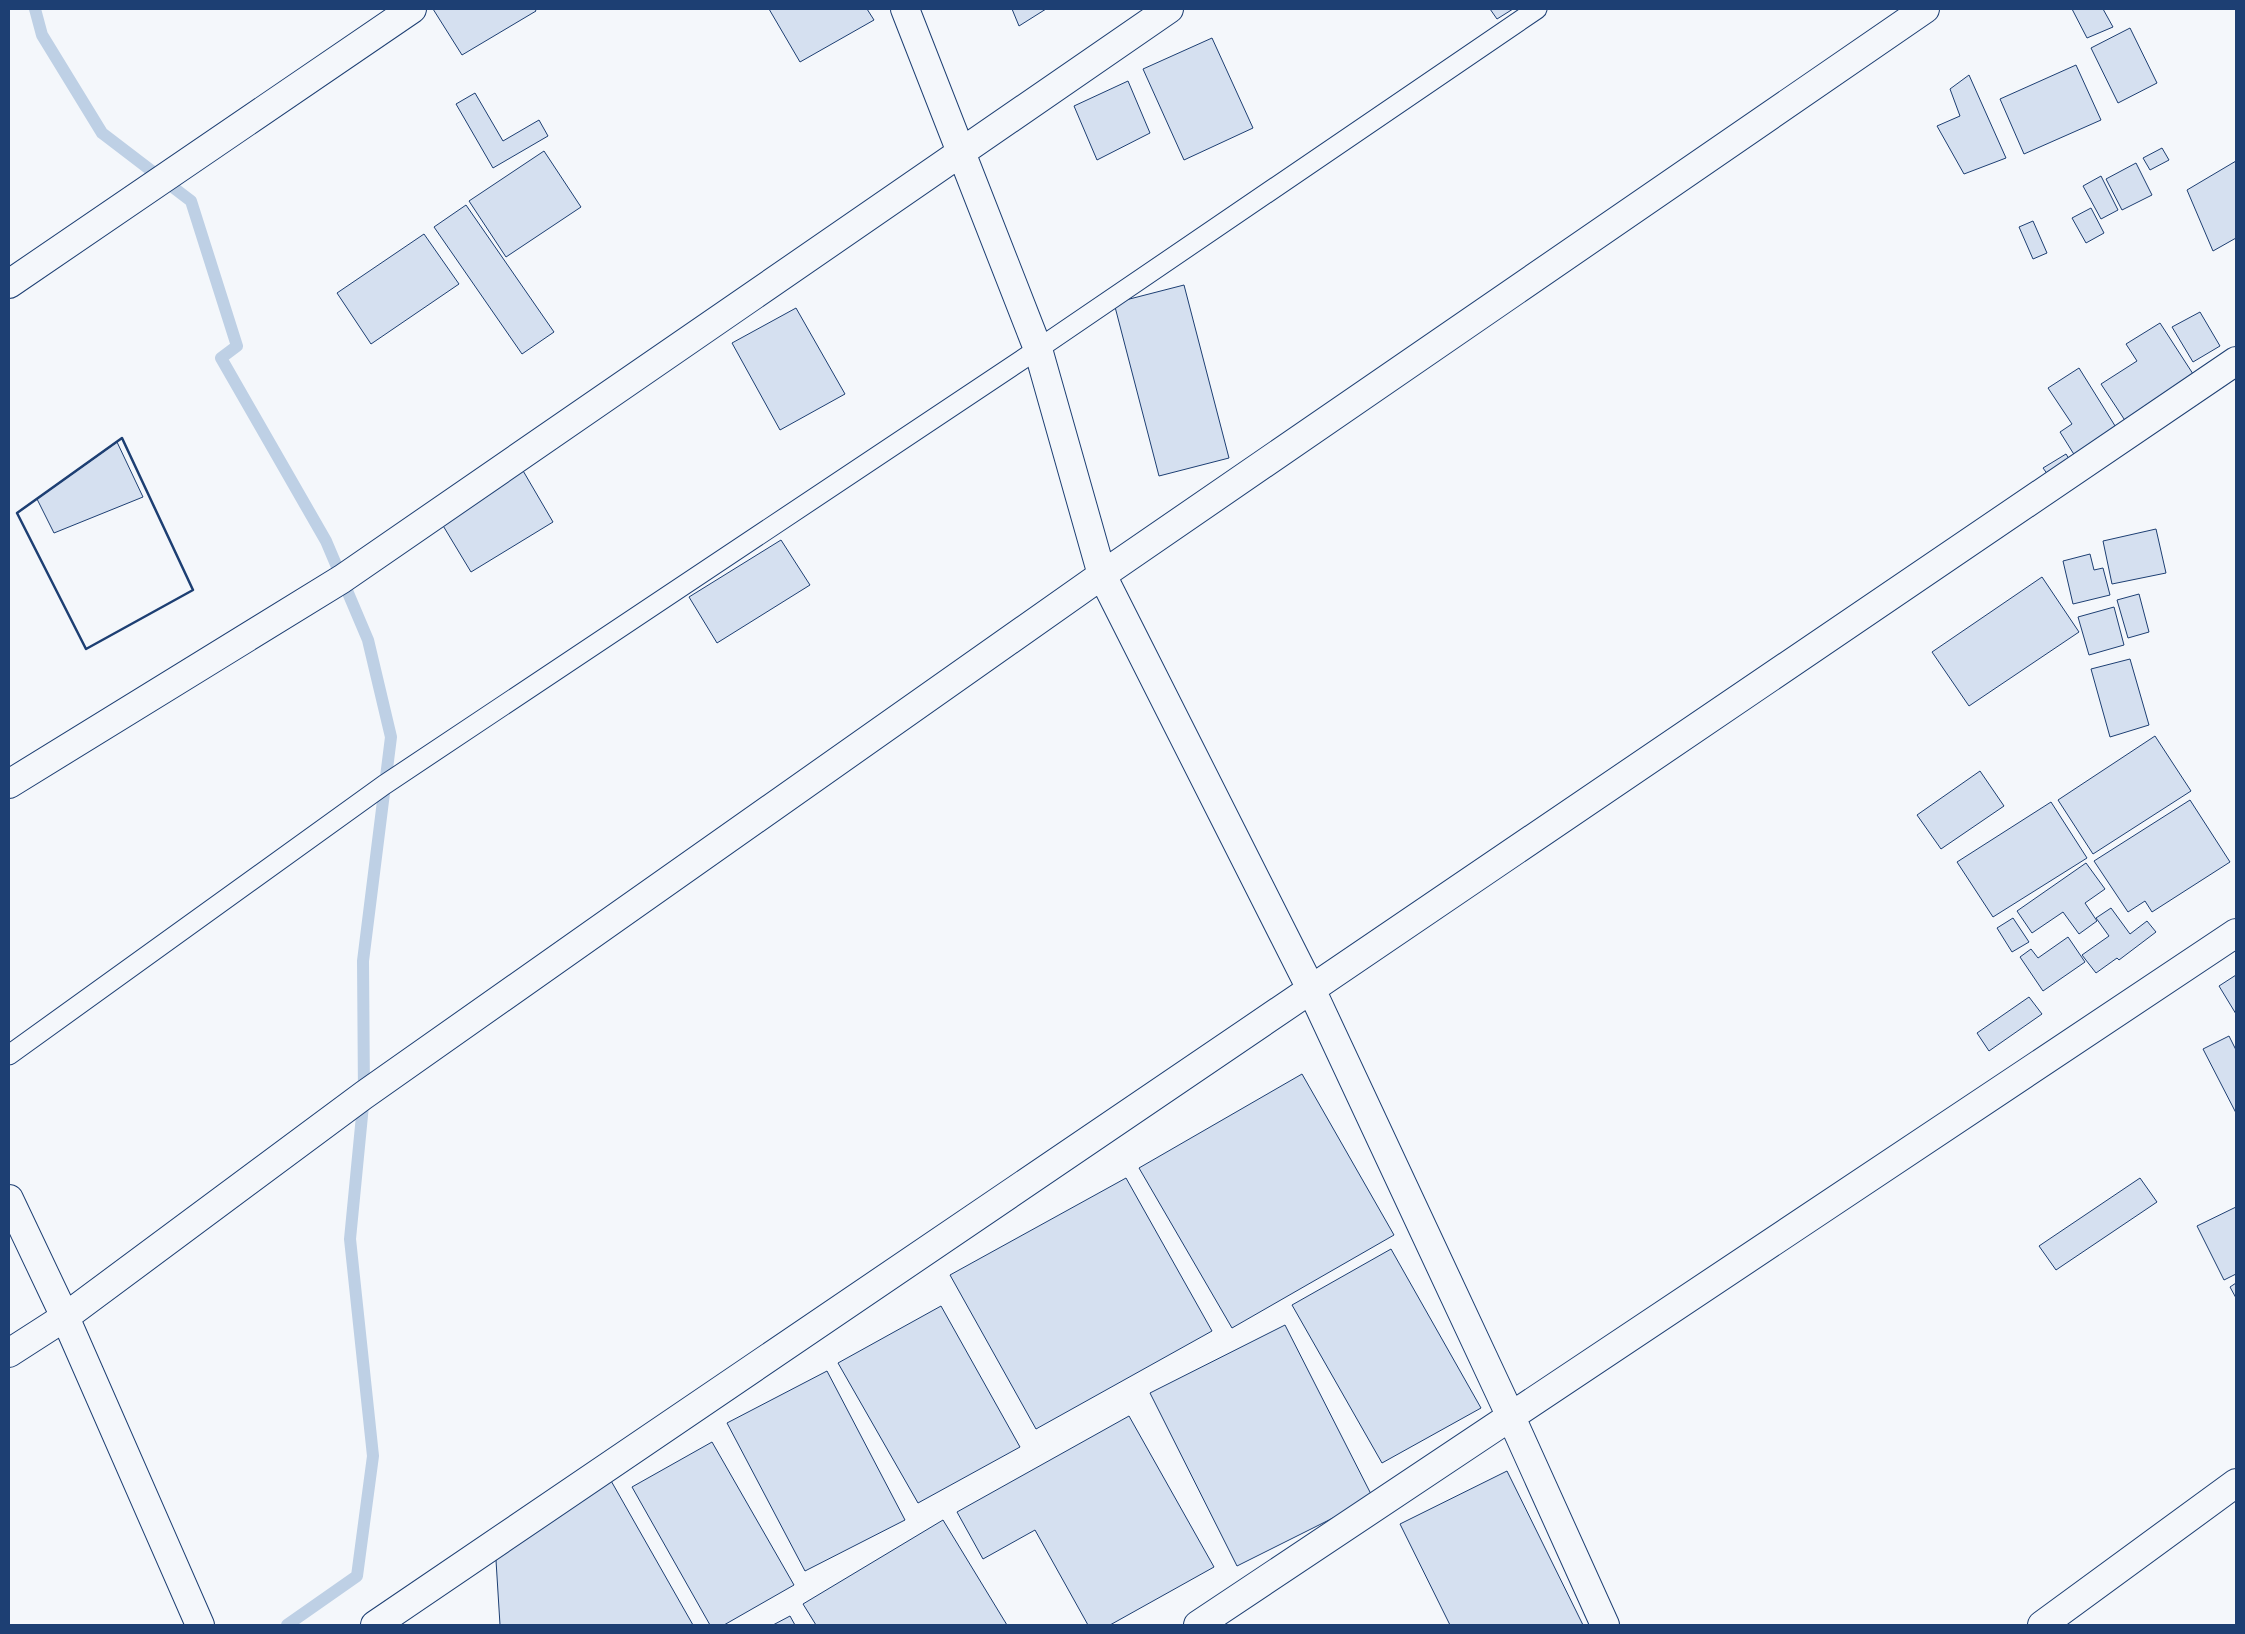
<svg xmlns="http://www.w3.org/2000/svg" width="2245" height="1634" viewBox="0 0 2245 1634" font-family="'Work Sans',sans-serif">
<style>
.lines{fill:none;stroke-linecap:round;stroke-linejoin:round}
.stream{stroke:#bed0e5;stroke-width:12}
.building{fill:#d5e0f0;stroke:#1d3f73}
.lane-casing{stroke:#1d3f73;stroke-width:21}
.street-casing{stroke:#1d3f73;stroke-width:30}
.secondary-casing{stroke:#1d3f73;stroke-width:30}
.lane{stroke:#f4f7fb;stroke-width:19}
.street{stroke:#f4f7fb;stroke-width:28}
.secondary{stroke:#f4f7fb;stroke-width:28}
.wall{stroke:#1d3f73;stroke-width:2.5}
</style>
<rect width="100%" height="100%" fill="#f4f7fb"/>
<g class="lines">
<path class="stream" d="M 35,9 L 42,35 L 102,133 L 191,201 L 237,346 L 221,358 L 326,541 L 368,640 L 391,737 L 363,961 L 364,1095 L 350,1239 L 373,1456 L 357,1576 L 287,1625"/>
</g>
<path class="building" d="M 433,9 L 535,9 L 536,11 L 462,55 Z
M 769,9 L 867,9 L 874,20 L 800,62 Z
M 1012,9 L 1046,9 L 1019,26 Z
M 1490,9 L 1513,9 L 1497,19 Z
M 2072,9 L 2103,9 L 2113,27 L 2087,38 Z
M 2130,28 L 2157,83 L 2118,103 L 2091,48 Z
M 1212,38 L 1253,128 L 1184,160 L 1143,69 Z
M 2076,65 L 2101,120 L 2024,154 L 2000,99 Z
M 1969,75 L 2006,158 L 1964,174 L 1937,126 L 1960,116 L 1950,89 Z
M 1128,81 L 1150,133 L 1097,160 L 1074,106 Z
M 475,93 L 503,141 L 539,120 L 548,136 L 493,168 L 456,104 Z
M 2162,148 L 2169,160 L 2150,170 L 2143,158 Z
M 544,151 L 581,207 L 506,257 L 469,201 Z
M 2236,161 L 2236,238 L 2213,251 L 2187,190 Z
M 2136,163 L 2152,195 L 2122,210 L 2106,179 Z
M 2101,176 L 2118,210 L 2101,219 L 2083,186 Z
M 466,205 L 554,332 L 522,354 L 434,227 Z
M 2091,208 L 2104,233 L 2086,243 L 2072,218 Z
M 2033,221 L 2047,253 L 2033,259 L 2019,227 Z
M 424,234 L 459,284 L 371,344 L 337,293 Z
M 1184,285 L 1229,458 L 1159,476 L 1114,303 Z
M 796,308 L 845,394 L 780,430 L 732,343 Z
M 2200,312 L 2220,346 L 2193,362 L 2172,327 Z
M 2160,323 L 2195,377 L 2126,422 L 2101,384 L 2137,361 L 2126,344 Z
M 2079,368 L 2117,429 L 2075,456 L 2060,432 L 2072,424 L 2048,388 Z
M 117,442 L 143,497 L 54,533 L 37,499 Z
M 2066,454 L 2073,465 L 2051,479 L 2043,468 Z
M 522,469 L 553,522 L 471,572 L 439,519 Z
M 2156,529 L 2166,573 L 2112,584 L 2103,541 Z
M 781,540 L 810,585 L 717,643 L 689,597 Z
M 2090,554 L 2094,570 L 2103,568 L 2110,595 L 2073,604 L 2063,561 Z
M 2042,577 L 2079,632 L 1969,706 L 1932,652 Z
M 2139,594 L 2149,632 L 2128,638 L 2117,600 Z
M 2114,607 L 2124,645 L 2089,655 L 2078,617 Z
M 2130,659 L 2149,725 L 2110,737 L 2091,669 Z
M 2155,736 L 2191,791 L 2093,854 L 2058,800 Z
M 1980,771 L 2004,806 L 1941,849 L 1917,815 Z
M 2190,800 L 2230,862 L 2152,912 L 2145,901 L 2128,912 L 2094,861 Z
M 2051,802 L 2087,858 L 1993,917 L 1957,862 Z
M 2086,863 L 2105,889 L 2085,903 L 2097,921 L 2079,934 L 2063,912 L 2032,933 L 2017,911 Z
M 2111,908 L 2130,934 L 2147,921 L 2156,932 L 2119,960 L 2117,958 L 2096,973 L 2082,955 L 2109,936 L 2096,918 Z
M 2013,918 L 2029,942 L 2012,952 L 1997,928 Z
M 2068,937 L 2085,962 L 2043,991 L 2020,957 L 2031,949 L 2038,958 Z
M 2236,975 L 2236,1014 L 2219,986 Z
M 2029,997 L 2042,1014 L 1989,1051 L 1977,1033 Z
M 2229,1036 L 2236,1050 L 2236,1113 L 2203,1049 Z
M 1302,1074 L 1394,1235 L 1232,1328 L 1139,1168 Z
M 1126,1178 L 1212,1331 L 1036,1429 L 950,1275 Z
M 2140,1178 L 2157,1202 L 2056,1270 L 2039,1246 Z
M 2236,1207 L 2236,1274 L 2224,1280 L 2197,1226 Z
M 1391,1249 L 1481,1408 L 1382,1463 L 1292,1305 Z
M 2236,1283 L 2236,1298 L 2230,1287 Z
M 941,1306 L 1020,1447 L 918,1503 L 838,1363 Z
M 1285,1325 L 1373,1498 L 1237,1566 L 1150,1393 Z
M 827,1371 L 905,1520 L 805,1571 L 727,1423 Z
M 1129,1416 L 1214,1567 L 1110,1625 L 1088,1625 L 1035,1530 L 983,1559 L 957,1512 Z
M 712,1442 L 794,1585 L 724,1625 L 710,1625 L 632,1487 Z
M 1507,1471 L 1583,1625 L 1450,1625 L 1400,1524 Z
M 610,1479 L 693,1625 L 500,1625 L 495,1544 Z
M 943,1520 L 1007,1625 L 816,1625 L 803,1604 Z
M 790,1616 L 795,1625 L 773,1625 Z"/>
<g class="lines">
<g class="lane-casing">
<path id="lane" d="M 9,1055 L 384,785 L 1038,349 L 1537,9"/>
</g>
<g class="street-casing">
<path id="street" d="M 905,9 L 1038,349 L 1102,575 L 1311,989 L 1511,1417 L 1605,1625
M 9,284 L 412,9
M 9,784 L 342,579 L 1169,9
M 9,1199 L 65,1317 L 200,1625
M 9,1353 L 65,1317 L 364,1095 L 1102,575 L 1925,9
M 375,1625 L 2236,361
M 1198,1625 L 2236,933"/>
</g>
<g class="secondary-casing">
<path id="secondary" d="M 2042,1625 L 2236,1483"/>
</g>
<use href="#lane" class="lane"/>
<use href="#street" class="street"/>
<use href="#secondary" class="secondary"/>
<path class="wall" d="M 122,438 L 193,590 L 86,649 L 17,513 Z"/>
</g>
<rect width="2245" height="1634" fill="none" stroke="#1d3f73" stroke-width="20"/>
</svg>
